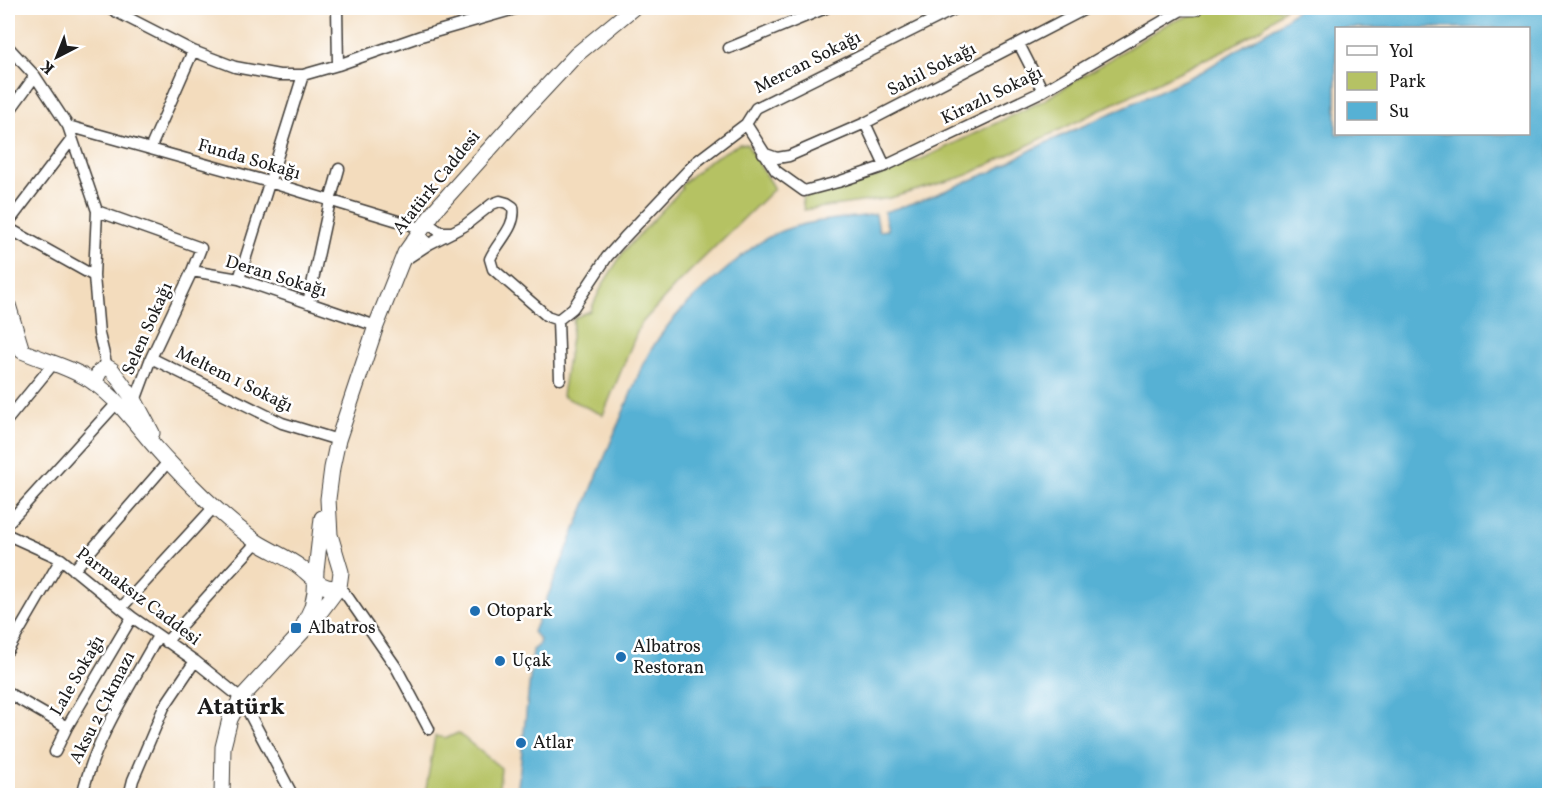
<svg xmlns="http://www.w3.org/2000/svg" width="1557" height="803" viewBox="0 0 1557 803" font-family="Vollkorn,serif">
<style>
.green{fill:#b5c264;stroke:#686f40;stroke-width:1.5}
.water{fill:#56b1d4;stroke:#396678;stroke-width:1.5;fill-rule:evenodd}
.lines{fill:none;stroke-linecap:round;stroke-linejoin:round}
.street-casing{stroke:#3c3934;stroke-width:13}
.secondary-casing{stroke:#3c3934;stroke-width:17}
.street{stroke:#fff;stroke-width:10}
.secondary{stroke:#fff;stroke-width:15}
.poi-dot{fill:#1f6fb2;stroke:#fff;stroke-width:2}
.labels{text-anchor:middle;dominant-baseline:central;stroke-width:5;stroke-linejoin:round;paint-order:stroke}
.street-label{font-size:18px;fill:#1c1c1c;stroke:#fff}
.poi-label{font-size:18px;fill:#1c1c1c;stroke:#fff;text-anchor:start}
.district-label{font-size:24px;font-weight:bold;fill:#1c1c1c;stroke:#fff}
</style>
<rect width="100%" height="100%" fill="#fff"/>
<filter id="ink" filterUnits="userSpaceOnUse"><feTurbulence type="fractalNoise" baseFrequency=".0167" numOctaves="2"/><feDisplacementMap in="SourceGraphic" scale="12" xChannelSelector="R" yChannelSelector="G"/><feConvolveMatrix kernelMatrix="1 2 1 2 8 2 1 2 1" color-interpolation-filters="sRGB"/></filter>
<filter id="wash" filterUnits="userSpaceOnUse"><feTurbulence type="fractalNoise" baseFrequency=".008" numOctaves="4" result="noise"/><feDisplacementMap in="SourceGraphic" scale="24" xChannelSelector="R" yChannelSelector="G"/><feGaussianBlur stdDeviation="1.35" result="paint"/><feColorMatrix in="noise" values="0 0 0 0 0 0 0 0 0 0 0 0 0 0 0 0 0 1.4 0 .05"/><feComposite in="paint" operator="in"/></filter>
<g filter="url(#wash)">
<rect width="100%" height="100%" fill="#f3dcbd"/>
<path class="green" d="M 1211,8 L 1285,8 L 1261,29 L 1228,48 L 965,176 L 890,198 L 804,210 L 802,198 L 876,177 L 924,158 L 1046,99 L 1167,24 Z
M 739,144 L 747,144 L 774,189 L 679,282 L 640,325 L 603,415 L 562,396 L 574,318 L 590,311 L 603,284 L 624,251 L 682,189 L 681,185 L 710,160 Z
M 458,733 L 501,768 L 498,795 L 425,795 L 435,736 L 447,738 Z"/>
<path class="water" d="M 1299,8 L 1549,8 L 1549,795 L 517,795 L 533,650 L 538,646 L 540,640 L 533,632 L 642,366 C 665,321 691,299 729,267 C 747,251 766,235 790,228 C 817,219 847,219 876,214 L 879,231 L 888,230 L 884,212 L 920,201 L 993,171 L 1035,148 L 1203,71 L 1279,24 ZM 1336,28 L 1528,28 L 1528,134 L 1336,134 Z"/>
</g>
<g filter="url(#ink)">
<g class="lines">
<g class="street-casing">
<path id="street" d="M 109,8 L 193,51 L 235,67 L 279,75 L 303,75 L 338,65 L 421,36 L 518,8
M 337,8 L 338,65
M 473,8 L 477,20
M 1019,44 L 1043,91
M 8,47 L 35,76 L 68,126 L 97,211 L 94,276 L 99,334 L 107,367
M 729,48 L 826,8
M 8,113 L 35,76
M 865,123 L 885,166
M 746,124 L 776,171 L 804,191 L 838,182 L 885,166 L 1043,91 L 1185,8
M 68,126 L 269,182 L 421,228 L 422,238 L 429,244
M 150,149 L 193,51
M 763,153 L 777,158 L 789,156 L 865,123 L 1087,8
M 97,211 L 201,248 L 192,271 L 239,279 L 376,326
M 426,222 L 440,232 L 453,232
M 8,223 L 72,139
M 8,228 L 94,276
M 403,261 L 429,244 L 464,226 L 492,204 L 500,201 L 507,203 L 513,207 C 517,227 497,242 490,259 L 493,269 L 547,316 L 558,320
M 239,279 L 303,75
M 308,303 L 330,201 L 339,169
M 558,320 L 573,308 L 607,257 L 624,238 L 696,162 L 746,124 L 756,108 L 957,8
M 558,320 L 560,379
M 8,347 L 22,351
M 151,358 L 282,423 L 338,440
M 135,401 L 151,358 L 192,271
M 8,419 L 53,364
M 8,523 L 117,403
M 8,535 L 61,559 L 132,617 L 195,661 L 241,698 L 293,796
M 74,570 L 168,462
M 339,587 L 347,596 L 396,667 L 429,729
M 121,608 L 215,506
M 166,642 L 257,542
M 8,650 L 61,559
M 8,693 L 67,727
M 55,752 L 67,727 L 132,617
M 8,791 L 10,796
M 82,796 C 95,738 130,687 158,636
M 129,796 L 133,780 L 164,707 L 195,661"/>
</g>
<g class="secondary-casing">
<path id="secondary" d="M 1184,8 L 1195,8
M 8,305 L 22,351 C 45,361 73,368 93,382 C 124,403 143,436 169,462 C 195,490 225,519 257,542 C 271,551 287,557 300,567 C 313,577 321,591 339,587
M 94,383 L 100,371 L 107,367 L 112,370 L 135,401 L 152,433
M 304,624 L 312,607 L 315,592 L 316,571 L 322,518
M 222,796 L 223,747 L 230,719 L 241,698 L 318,615 L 339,587 L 341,572 L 330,535 L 328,499 L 332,468 L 338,440 L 376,326 L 405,253 L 436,209 L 520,115 L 576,55 L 633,8"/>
</g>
<use href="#street" class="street"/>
<use href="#secondary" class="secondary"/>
</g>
</g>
<g class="poi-dot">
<circle cx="475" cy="611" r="6"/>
<rect x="290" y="622" width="12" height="12" rx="3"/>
<circle cx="621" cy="657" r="6"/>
<circle cx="500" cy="661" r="6"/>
<circle cx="521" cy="743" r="6"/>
</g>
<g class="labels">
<g class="street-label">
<text transform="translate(808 63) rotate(-27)">Mercan Sokağı</text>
<text transform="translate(932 70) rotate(-27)">Sahil Sokağı</text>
<text transform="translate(992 96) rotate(-26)">Kirazlı Sokağı</text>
<text transform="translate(249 160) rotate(16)">Funda Sokağı</text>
<text transform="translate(437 183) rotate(-51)">Atatürk Caddesi</text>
<text transform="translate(276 277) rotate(17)">Deran Sokağı</text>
<text transform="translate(148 329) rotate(-66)">Selen Sokağı</text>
<text transform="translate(234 380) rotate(26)">Meltem 1 Sokağı</text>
<text transform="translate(138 597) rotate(37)">Parmaksız Caddesi</text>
<text transform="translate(78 676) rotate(-60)">Lale Sokağı</text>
<text transform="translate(103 708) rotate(-63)">Aksu 2 Çıkmazı</text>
</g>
<g class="poi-label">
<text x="487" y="611">Otopark</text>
<text x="308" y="628">Albatros</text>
<text x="633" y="647">Albatros<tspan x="633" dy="21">Restoran</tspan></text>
<text x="512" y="661">Uçak</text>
<text x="533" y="743">Atlar</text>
</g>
<g class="district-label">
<text x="241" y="708">Atatürk</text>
</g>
</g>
<rect width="1557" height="803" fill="none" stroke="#fff" stroke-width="30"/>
<rect x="1335" y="27" width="195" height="108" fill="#ffffff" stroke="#a4a4a4" stroke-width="1.5"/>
<rect x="1347" y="46" width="30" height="9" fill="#ffffff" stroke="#a4a4a4" stroke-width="1.5"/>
<text x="1389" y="57" font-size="18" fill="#1c1c1c">Yol</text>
<rect x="1347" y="72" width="30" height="18" fill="#b5c264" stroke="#a4a4a4" stroke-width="1.5"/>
<text x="1389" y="87" font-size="18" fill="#1c1c1c">Park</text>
<rect x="1347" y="102" width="30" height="18" fill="#56b1d4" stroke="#a4a4a4" stroke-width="1.5"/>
<text x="1389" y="117" font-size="18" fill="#1c1c1c">Su</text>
<g transform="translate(57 57) rotate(222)" stroke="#ffffff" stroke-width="4.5" paint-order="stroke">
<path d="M0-4.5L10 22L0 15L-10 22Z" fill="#1c1c1c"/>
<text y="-9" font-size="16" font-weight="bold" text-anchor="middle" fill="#1c1c1c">K</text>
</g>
</svg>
